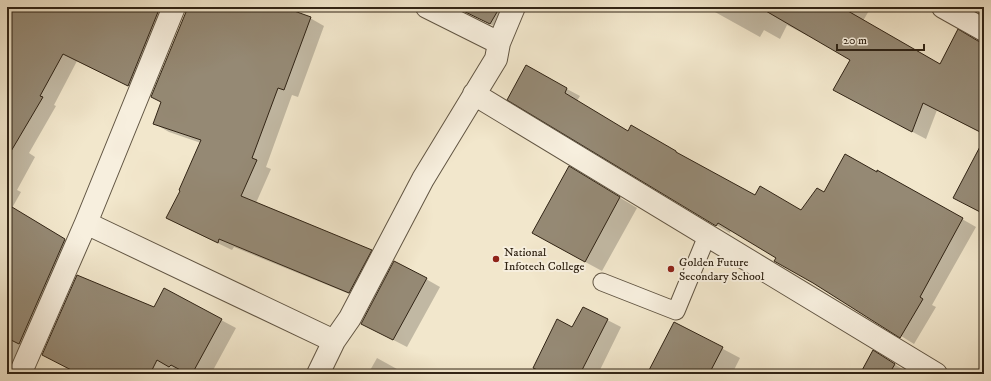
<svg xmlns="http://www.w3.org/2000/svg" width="991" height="381" viewBox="0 0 991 381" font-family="'IM FELL DW Pica',serif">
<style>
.shadow{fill:#0003}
.building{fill:#958974;stroke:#312415}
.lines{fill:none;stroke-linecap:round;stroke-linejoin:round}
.lane-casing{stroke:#615543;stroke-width:19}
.street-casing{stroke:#615543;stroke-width:24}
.lane{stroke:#f7efde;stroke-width:17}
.street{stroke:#f7efde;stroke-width:22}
.poi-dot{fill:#8f2418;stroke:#f7efde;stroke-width:1.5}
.labels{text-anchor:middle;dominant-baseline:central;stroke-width:4;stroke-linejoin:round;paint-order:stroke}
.poi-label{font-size:12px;fill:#312415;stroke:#f7efde;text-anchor:start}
</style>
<rect width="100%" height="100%" fill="#f2e7cc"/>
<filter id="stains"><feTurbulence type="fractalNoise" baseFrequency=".005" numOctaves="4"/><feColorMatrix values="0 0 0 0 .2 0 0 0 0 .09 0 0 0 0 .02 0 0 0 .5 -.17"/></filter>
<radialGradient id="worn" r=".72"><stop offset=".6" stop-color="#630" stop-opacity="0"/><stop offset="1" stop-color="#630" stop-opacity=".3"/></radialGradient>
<path class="shadow" d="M 7,7 L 179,7 L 143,93 L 77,61 L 54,105 L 56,106 L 29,153 L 35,157 L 17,190 L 21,192 L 12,208 L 79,248 L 18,374 L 7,374 Z
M 187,7 L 281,7 L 310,18 L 324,26 L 298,97 L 292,95 L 266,167 L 271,169 L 256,203 L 371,251 L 385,259 L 364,300 L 234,247 L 232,250 L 182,226 L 168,218 L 181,190 L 201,143 L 169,132 L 155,124 L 162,102 L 152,97 L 187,12 Z
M 455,7 L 515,7 L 504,31 Z
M 711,7 L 871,7 L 863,21 L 940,65 L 978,42 L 984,43 L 984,134 L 937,110 L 926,139 L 848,98 L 851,59 L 808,35 L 808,36 L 787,25 L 780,39 L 764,30 L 760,37 L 715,12 L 716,10 Z
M 970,7 L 984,7 L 984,15 Z
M 526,67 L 580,96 L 577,101 L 628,132 L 689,159 L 755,197 L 801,211 L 824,193 L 877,173 L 878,171 L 976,227 L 932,305 L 936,307 L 914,344 L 731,230 L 730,233 L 716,225 Z
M 586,177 L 637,208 L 602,271 L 550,243 Z
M 426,279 L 440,287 L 407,347 L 376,331 Z
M 165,290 L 236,328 L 211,374 L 189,374 L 186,372 L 184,374 L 172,368 L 169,374 L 79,374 L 43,355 L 155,308 Z
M 584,308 L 621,327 L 598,374 L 540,374 L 573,329 Z
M 674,323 L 740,358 L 732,374 L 648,374 Z
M 377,358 L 406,374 L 368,374 Z
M 889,361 L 911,374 L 861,374 Z"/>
<path class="building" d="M 7,7 L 160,7 L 128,86 L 63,54 L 40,96 L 43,97 L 7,158 Z
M 186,7 L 283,7 L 311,17 L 284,90 L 278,88 L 252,158 L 257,160 L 241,196 L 372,250 L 349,293 L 219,239 L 218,243 L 166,218 L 180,191 L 179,190 L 201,140 L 153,124 L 161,102 L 151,97 L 186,12 Z
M 455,7 L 500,7 L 490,24 Z
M 759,7 L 841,7 L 940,64 L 958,29 L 978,41 L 984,42 L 984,134 L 923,103 L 912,132 L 833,90 L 850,60 Z
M 526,65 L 567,88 L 565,93 L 628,131 L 631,125 L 676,151 L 676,152 L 755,195 L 760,186 L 801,210 L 817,188 L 824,192 L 845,154 L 877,172 L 877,170 L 963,218 L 920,297 L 923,299 L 900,338 L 813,283 L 774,261 L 776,258 L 718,223 L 716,226 L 507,100 Z
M 984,139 L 984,214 L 953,198 Z
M 569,166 L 620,197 L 585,262 L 532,233 Z
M 7,204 L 65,239 L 19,344 L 7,338 Z
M 394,261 L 427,278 L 393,340 L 361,324 Z
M 77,275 L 154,307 L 164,288 L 222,319 L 192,374 L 188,374 L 171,365 L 169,367 L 157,360 L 150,374 L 79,374 L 42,355 Z
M 583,307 L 608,319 L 580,374 L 546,374 L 533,368 L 557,319 L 572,327 Z
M 674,322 L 723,347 L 709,374 L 647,374 Z
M 873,350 L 895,364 L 889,374 L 860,374 Z"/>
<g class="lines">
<g class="lane-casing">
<path id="lane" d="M 602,282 L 676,311 L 707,236"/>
</g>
<g class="street-casing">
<path id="street" d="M 427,7 L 499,43
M 943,7 L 984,30
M 474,94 L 936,374
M 86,223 L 174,7
M 20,374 L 86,223 L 334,341
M 318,374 L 334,341 L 350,318 L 423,179 L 496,59 L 499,43 L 514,7"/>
</g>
<use href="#lane" class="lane"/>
<use href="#street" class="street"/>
</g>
<g class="poi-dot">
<circle cx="496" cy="259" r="4"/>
<circle cx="671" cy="269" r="4"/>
</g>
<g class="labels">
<g class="poi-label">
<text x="504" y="252">National<tspan x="504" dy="14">Infotech College</tspan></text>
<text x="679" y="262">Golden Future<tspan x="679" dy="14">Secondary School</tspan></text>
</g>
</g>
<rect width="991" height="381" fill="none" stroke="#f2e7cc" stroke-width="24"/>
<rect x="8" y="8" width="975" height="365" fill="none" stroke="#312415" stroke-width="2"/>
<rect x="12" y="12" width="967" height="357" fill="none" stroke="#312415"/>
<path d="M837 44v6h87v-6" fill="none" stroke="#312415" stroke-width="2"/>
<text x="843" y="44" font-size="12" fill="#312415" stroke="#f7efde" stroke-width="3" paint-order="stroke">20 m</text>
<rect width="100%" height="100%" filter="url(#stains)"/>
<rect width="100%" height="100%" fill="url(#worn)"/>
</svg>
